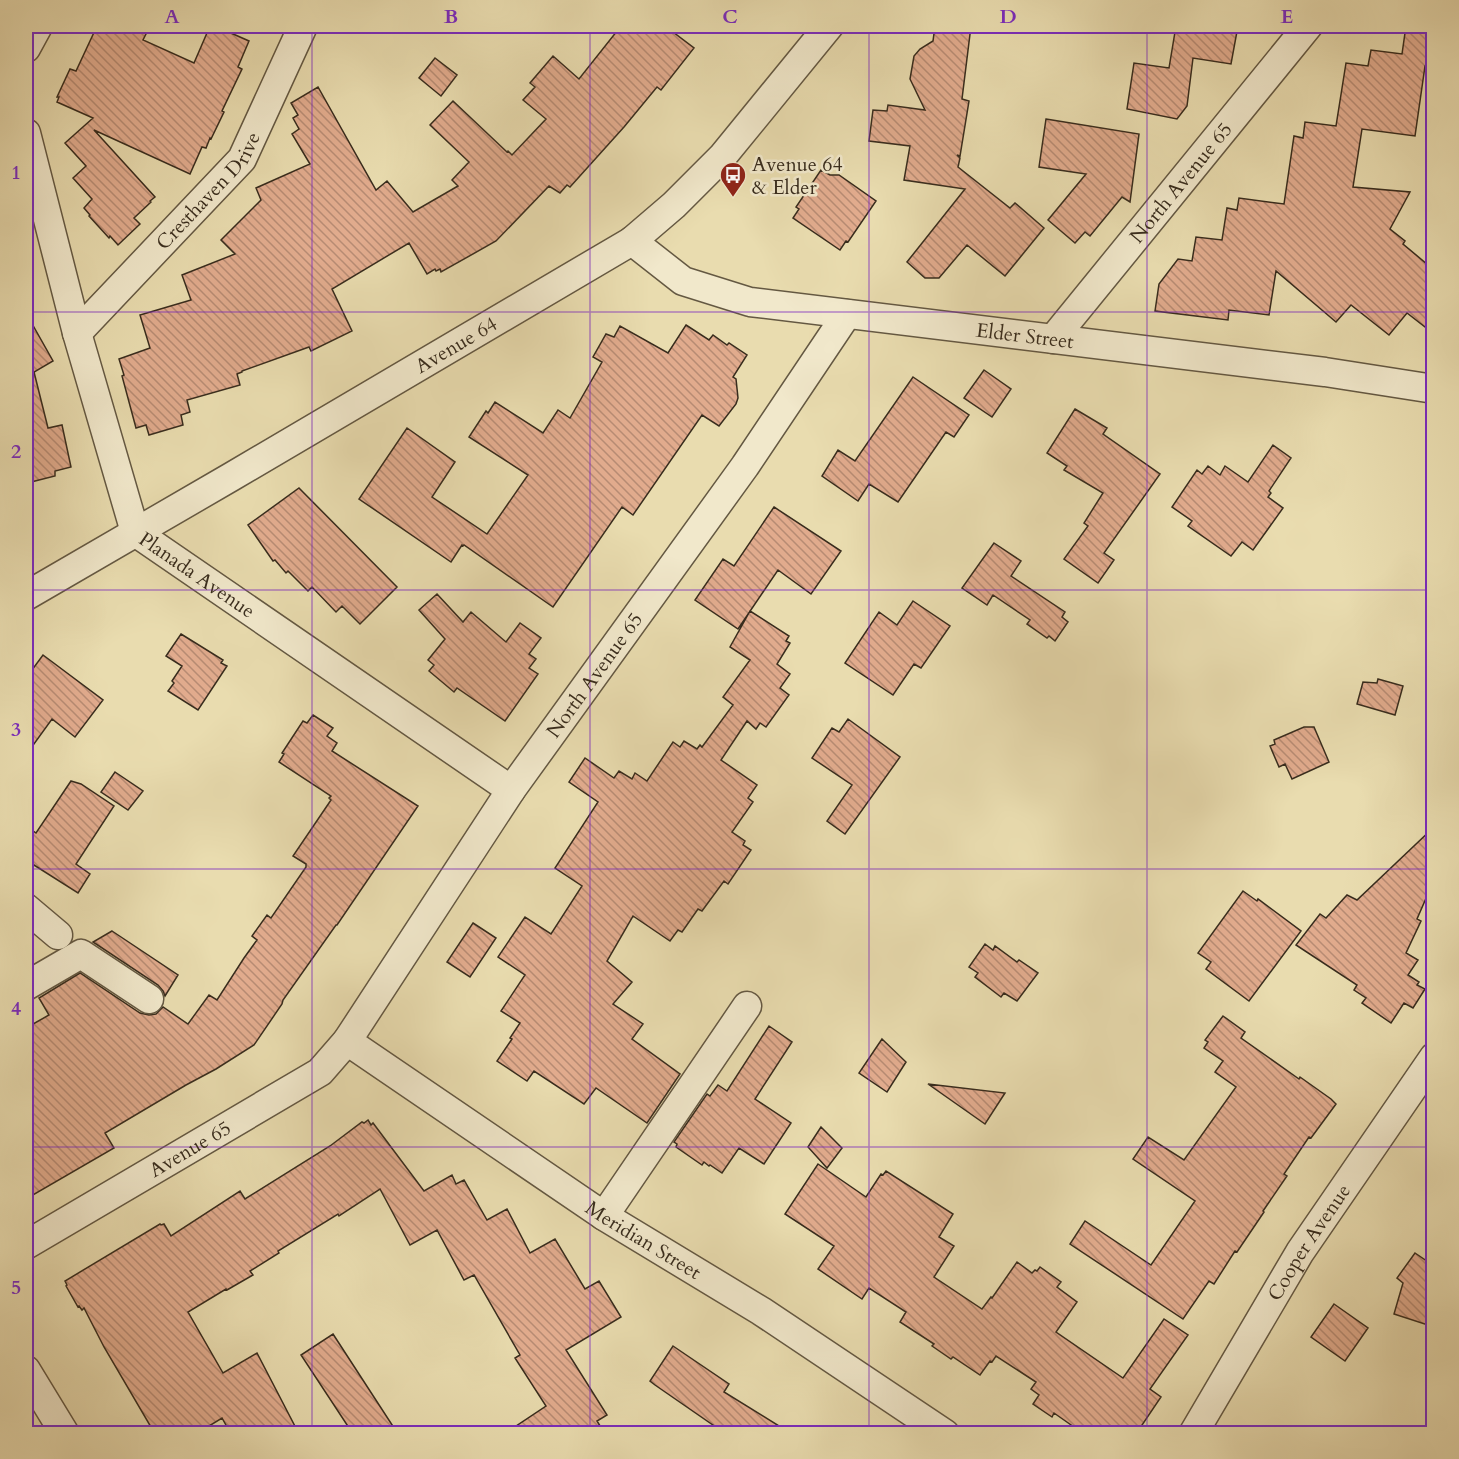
<svg xmlns="http://www.w3.org/2000/svg" width="1459" height="1459" viewBox="0 0 1459 1459" font-family="Cardo,serif">
<style>
.building{fill:url(#building-back-hatch);stroke:#382c1d;stroke-width:1.5}
.lines{fill:none;stroke-linecap:round;stroke-linejoin:round}
.minor-casing{stroke:#645842;stroke-width:31}
.minor{stroke:#f1e8cb;stroke-width:28}
.grid{fill:none;stroke:#7b2cbf;stroke-width:1.5;stroke-opacity:0.55}
.labels{text-anchor:middle;dominant-baseline:central;stroke-width:5;stroke-linejoin:round;paint-order:stroke}
.poi-label{font-size:20px;fill:#382c1d;stroke:#f1e8cb;text-anchor:start}
.street-label{font-size:20px;fill:#382c1d;stroke:#f1e8cb}
.neatline{fill:none;stroke:#7b2cbf;stroke-width:2}
.grid-label{font-size:20px;text-anchor:middle;font-weight:bold;fill:#7b2cbf}
</style>
<defs>
<pattern id="building-back-hatch" width="6" height="6" patternUnits="userSpaceOnUse" patternTransform="scale(1.5)"><rect width="6" height="6" fill="#e1ab8d"/><path d="M-1 5l2 2M0 0l6 6M5-1l2 2" fill="none" stroke="#b78b73"/></pattern>
</defs>
<rect width="100%" height="100%" fill="#e9dcaf"/>
<filter id="stains"><feTurbulence type="fractalNoise" baseFrequency=".00333" numOctaves="4"/><feColorMatrix values="0 0 0 0 .2 0 0 0 0 .09 0 0 0 0 .02 0 0 0 .5 -.17"/></filter>
<radialGradient id="worn" r=".72"><stop offset=".6" stop-color="#630" stop-opacity="0"/><stop offset="1" stop-color="#630" stop-opacity=".3"/></radialGradient>
<path class="building" d="M 97,26 L 150,26 L 143,40 L 194,63 L 210,26 L 215,26 L 249,41 L 238,67 L 242,69 L 222,111 L 224,112 L 211,139 L 210,138 L 206,148 L 202,147 L 190,174 L 94,130 L 155,197 L 150,201 L 151,202 L 134,218 L 140,224 L 118,245 L 110,236 L 109,238 L 89,216 L 90,215 L 84,208 L 92,199 L 73,178 L 86,166 L 65,143 L 93,118 L 57,102 L 59,97 L 57,97 L 70,69 L 76,71 Z
M 621,26 L 665,26 L 694,48 L 661,90 L 657,87 L 624,127 L 570,187 L 567,185 L 560,193 L 549,186 L 496,241 L 441,272 L 440,269 L 436,271 L 435,269 L 427,274 L 409,243 L 332,289 L 352,331 L 311,351 L 309,347 L 242,371 L 242,372 L 237,374 L 240,385 L 187,400 L 190,412 L 181,415 L 183,425 L 149,435 L 146,425 L 136,428 L 122,376 L 124,375 L 119,359 L 150,348 L 140,315 L 191,300 L 182,275 L 235,254 L 221,240 L 261,200 L 256,188 L 310,164 L 292,134 L 299,129 L 293,118 L 298,115 L 291,103 L 318,87 L 376,190 L 387,181 L 413,212 L 458,186 L 452,180 L 469,162 L 430,125 L 453,101 L 507,152 L 508,151 L 512,155 L 546,119 L 523,100 L 535,87 L 530,83 L 553,56 L 579,79 Z
M 935,26 L 971,26 L 962,99 L 969,101 L 960,156 L 957,155 L 960,158 L 958,167 L 1010,208 L 1015,203 L 1044,228 L 1005,276 L 967,245 L 939,278 L 925,278 L 907,262 L 965,189 L 904,180 L 910,146 L 869,141 L 873,110 L 887,111 L 888,105 L 925,110 L 910,79 L 914,56 L 920,49 L 933,41 Z
M 1176,26 L 1238,26 L 1231,64 L 1193,58 L 1187,106 L 1177,119 L 1127,109 L 1134,63 L 1169,68 Z
M 1406,26 L 1434,26 L 1434,67 L 1425,66 L 1415,136 L 1362,129 L 1353,187 L 1410,192 L 1390,229 L 1405,241 L 1403,244 L 1434,270 L 1434,334 L 1407,313 L 1389,335 L 1351,305 L 1336,322 L 1276,271 L 1269,315 L 1229,310 L 1228,320 L 1155,311 L 1159,284 L 1178,259 L 1192,261 L 1196,237 L 1222,240 L 1227,208 L 1237,210 L 1239,198 L 1284,204 L 1294,136 L 1303,138 L 1305,122 L 1336,126 L 1346,63 L 1368,66 L 1371,50 L 1402,54 Z
M 435,58 L 457,75 L 441,96 L 419,78 Z
M 1046,119 L 1139,134 L 1130,202 L 1122,197 L 1090,236 L 1085,232 L 1075,243 L 1048,220 L 1086,174 L 1039,167 Z
M 821,170 L 830,175 L 839,175 L 876,201 L 848,242 L 846,241 L 840,250 L 793,218 L 799,209 L 796,207 Z
M 26,313 L 53,361 L 34,372 L 48,428 L 62,425 L 71,467 L 55,471 L 55,476 L 31,482 L 26,456 Z
M 686,325 L 709,340 L 713,335 L 727,345 L 729,343 L 747,355 L 733,377 L 736,379 L 738,398 L 736,404 L 719,426 L 702,415 L 633,515 L 622,507 L 553,607 L 464,545 L 463,546 L 462,545 L 451,562 L 359,499 L 407,428 L 455,462 L 432,497 L 487,534 L 528,475 L 469,437 L 486,411 L 488,413 L 495,402 L 543,433 L 558,410 L 570,418 L 602,362 L 593,357 L 606,334 L 614,337 L 620,326 L 668,353 Z
M 984,370 L 1011,389 L 992,417 L 964,398 Z
M 913,377 L 969,415 L 954,437 L 946,432 L 898,502 L 869,484 L 858,501 L 822,476 L 838,450 L 855,461 Z
M 1075,409 L 1107,428 L 1103,434 L 1160,474 L 1104,553 L 1114,560 L 1098,583 L 1064,559 L 1088,526 L 1084,523 L 1103,493 L 1064,470 L 1067,466 L 1047,453 Z
M 1273,445 L 1291,458 L 1269,491 L 1271,493 L 1268,497 L 1283,508 L 1253,550 L 1242,542 L 1231,556 L 1188,526 L 1192,521 L 1172,507 L 1197,470 L 1202,474 L 1208,466 L 1220,475 L 1225,466 L 1248,482 Z
M 299,488 L 397,587 L 360,624 L 342,606 L 336,612 L 312,587 L 308,591 L 288,571 L 286,573 L 275,560 L 273,561 L 248,525 Z
M 774,507 L 841,551 L 811,594 L 778,570 L 738,629 L 695,600 L 723,559 L 734,566 Z
M 994,543 L 1021,561 L 1011,576 L 1065,612 L 1062,617 L 1068,622 L 1055,641 L 1049,636 L 1047,638 L 1027,624 L 1030,620 L 993,595 L 987,605 L 962,588 Z
M 437,594 L 463,622 L 471,612 L 506,642 L 520,623 L 541,638 L 529,654 L 536,659 L 529,668 L 538,674 L 505,721 L 457,688 L 454,692 L 429,671 L 434,665 L 428,660 L 445,639 L 419,610 Z
M 913,601 L 950,626 L 921,668 L 914,664 L 893,695 L 845,663 L 879,612 L 897,625 Z
M 750,611 L 789,636 L 786,641 L 790,643 L 777,664 L 790,674 L 780,688 L 789,695 L 766,727 L 760,723 L 756,729 L 747,721 L 721,760 L 757,785 L 748,798 L 753,802 L 732,832 L 745,841 L 743,845 L 751,850 L 728,884 L 724,881 L 702,911 L 698,909 L 682,932 L 678,930 L 670,941 L 633,916 L 607,961 L 632,982 L 613,1004 L 643,1024 L 632,1039 L 680,1074 L 647,1123 L 596,1088 L 584,1104 L 534,1071 L 527,1081 L 497,1061 L 512,1039 L 510,1038 L 520,1023 L 501,1011 L 525,975 L 498,957 L 525,917 L 551,934 L 582,886 L 555,868 L 598,802 L 569,782 L 585,758 L 614,778 L 619,771 L 632,779 L 635,773 L 647,781 L 673,742 L 680,747 L 684,741 L 697,749 L 700,745 L 702,747 L 733,705 L 723,697 L 750,660 L 730,647 Z
M 181,634 L 223,660 L 221,663 L 227,666 L 198,710 L 168,691 L 174,683 L 172,681 L 182,666 L 166,656 Z
M 43,655 L 103,700 L 75,737 L 52,719 L 26,755 L 26,678 Z
M 1378,679 L 1403,686 L 1395,715 L 1357,704 L 1363,682 L 1377,683 Z
M 313,715 L 333,728 L 327,736 L 337,743 L 332,751 L 418,806 L 337,925 L 336,925 L 283,1000 L 282,1004 L 254,1045 L 216,1069 L 186,1085 L 105,1133 L 114,1148 L 26,1199 L 26,1028 L 49,1015 L 39,998 L 80,973 L 140,1013 L 149,1015 L 156,1014 L 163,1007 L 188,1024 L 209,995 L 217,1000 L 244,958 L 257,940 L 252,936 L 267,915 L 271,918 L 306,867 L 306,864 L 293,856 L 331,800 L 329,798 L 331,796 L 279,762 L 284,754 L 282,753 L 303,721 L 307,723 Z
M 848,719 L 900,757 L 845,834 L 827,821 L 852,785 L 812,758 L 832,728 L 839,732 Z
M 1304,727 L 1314,727 L 1329,762 L 1292,779 L 1285,764 L 1279,767 L 1270,746 L 1275,744 L 1274,740 Z
M 115,772 L 143,791 L 128,810 L 101,792 Z
M 71,781 L 81,784 L 114,806 L 76,864 L 90,874 L 78,893 L 26,860 L 26,826 L 36,833 Z
M 1434,827 L 1434,885 L 1427,896 L 1417,919 L 1421,921 L 1406,953 L 1418,960 L 1408,975 L 1419,982 L 1417,985 L 1425,989 L 1413,1008 L 1404,1003 L 1391,1023 L 1362,1003 L 1366,998 L 1354,990 L 1357,985 L 1296,945 L 1320,914 L 1326,918 L 1347,895 L 1357,900 Z
M 1243,891 L 1257,901 L 1258,899 L 1301,931 L 1249,1001 L 1206,969 L 1211,962 L 1198,953 Z
M 473,923 L 496,938 L 470,977 L 447,962 Z
M 112,931 L 178,975 L 165,996 L 163,991 L 158,985 L 93,942 Z
M 985,944 L 993,950 L 995,946 L 1017,962 L 1019,960 L 1038,973 L 1017,1001 L 1004,993 L 1001,997 L 975,977 L 978,973 L 969,967 Z
M 1223,1016 L 1245,1032 L 1241,1038 L 1299,1079 L 1300,1077 L 1331,1099 L 1336,1104 L 1311,1138 L 1309,1137 L 1284,1174 L 1287,1176 L 1263,1211 L 1264,1212 L 1237,1252 L 1235,1251 L 1214,1284 L 1209,1281 L 1183,1319 L 1070,1244 L 1085,1221 L 1151,1265 L 1195,1201 L 1133,1159 L 1148,1137 L 1184,1160 L 1236,1087 L 1215,1072 L 1223,1061 L 1204,1048 L 1208,1042 L 1205,1040 Z
M 769,1026 L 792,1042 L 755,1099 L 791,1123 L 764,1164 L 739,1148 L 722,1173 L 710,1165 L 709,1166 L 704,1162 L 702,1165 L 676,1147 L 677,1144 L 674,1142 L 707,1094 L 710,1096 L 718,1085 L 727,1091 Z
M 882,1039 L 906,1062 L 887,1092 L 859,1073 Z
M 928,1084 L 1005,1093 L 985,1124 Z
M 368,1120 L 371,1125 L 373,1123 L 424,1191 L 452,1175 L 456,1184 L 464,1180 L 487,1220 L 507,1209 L 530,1253 L 555,1239 L 585,1289 L 599,1281 L 621,1317 L 566,1350 L 607,1415 L 597,1421 L 605,1434 L 504,1434 L 546,1406 L 515,1358 L 520,1355 L 474,1275 L 464,1280 L 437,1230 L 410,1245 L 380,1189 L 339,1216 L 338,1214 L 278,1251 L 279,1253 L 250,1271 L 253,1275 L 227,1290 L 226,1289 L 188,1312 L 223,1373 L 257,1353 L 299,1434 L 231,1434 L 222,1418 L 196,1434 L 155,1434 L 104,1347 L 84,1308 L 82,1310 L 79,1306 L 78,1307 L 66,1286 L 67,1285 L 65,1281 L 160,1224 L 161,1225 L 164,1224 L 171,1236 L 240,1191 L 245,1199 L 330,1146 L 362,1122 L 364,1123 Z
M 821,1127 L 842,1148 L 827,1168 L 808,1147 Z
M 818,1164 L 866,1197 L 881,1174 L 883,1175 L 886,1171 L 953,1214 L 939,1237 L 954,1246 L 934,1277 L 982,1309 L 991,1297 L 992,1298 L 1017,1262 L 1032,1273 L 1035,1270 L 1037,1271 L 1040,1267 L 1061,1282 L 1057,1287 L 1077,1302 L 1056,1332 L 1123,1378 L 1164,1319 L 1188,1335 L 1150,1389 L 1161,1397 L 1136,1434 L 1084,1434 L 1054,1413 L 1052,1417 L 1033,1404 L 1039,1395 L 1031,1389 L 1036,1382 L 996,1356 L 992,1362 L 990,1361 L 980,1375 L 953,1357 L 951,1359 L 932,1346 L 934,1344 L 900,1322 L 906,1312 L 869,1288 L 862,1299 L 818,1269 L 834,1246 L 785,1214 Z
M 1415,1253 L 1434,1266 L 1434,1327 L 1394,1314 L 1403,1283 L 1397,1278 Z
M 1334,1304 L 1368,1328 L 1345,1361 L 1311,1337 Z
M 333,1334 L 398,1434 L 353,1434 L 301,1355 Z
M 673,1346 L 729,1384 L 724,1392 L 792,1434 L 726,1434 L 655,1385 L 650,1381 Z"/>
<g class="lines">
<g class="minor-casing">
<g id="minor">
<path d="M 26,48 L 38,26"/>
<path id="s1" d="M 26,133 L 77,333 L 135,532 L 511,790"/>
<path id="s2" d="M 632,241 L 683,281 L 750,302 L 1325,372 L 1434,389"/>
<path id="s3" d="M 77,333 L 242,159 L 303,26"/>
<path id="s4" d="M 1053,339 L 1308,26"/>
<path id="s5" d="M 26,596 L 231,477 L 632,241 L 674,205 L 722,157 L 829,26"/>
<path d="M 26,908 L 58,935"/>
<path d="M 26,986 L 81,954 L 149,999"/>
<path id="s6" d="M 347,1041 L 604,1216 L 761,1311 L 945,1434"/>
<path d="M 604,1216 L 747,1006"/>
<path id="s7" d="M 26,1245 L 320,1072 L 347,1041 L 511,790 L 745,466 L 847,314"/>
<path d="M 26,1370 L 65,1434"/>
<path id="s8" d="M 1193,1434 L 1300,1252 L 1434,1057"/>
</g>
</g>
<use href="#minor" class="minor"/>
</g>
<path class="grid" d="M 312,26 L 312,1434M 590,26 L 590,1434M 869,26 L 869,1434M 1147,26 L 1147,1434M 26,312 L 1434,312M 26,590 L 1434,590M 26,869 L 1434,869M 26,1147 L 1434,1147"/>
<defs>
<g id="bus-pin" transform="scale(1.35)"><path d="M0 17L-7.5 6A9.5 9.5 0 1 1 7.5 6Z" fill="#8f2418" stroke="#f1e8cb"/><path d="M-5-6H5V4H4V6H2V4H-2V6H-4V4H-5ZM-3.5-4V0h7V-4ZM-3.5 1.2v1.5H-2V1.2ZM2 1.2v1.5H3.5V1.2Z" fill="#fff"/></g>
</defs>
<g fill-rule="evenodd">
<use href="#bus-pin" x="733" y="175"/>
</g>
<g class="labels">
<g class="poi-label">
<text x="752" y="164">Avenue 64<tspan x="752" dy="23">&amp; Elder</tspan></text>
</g>
<g class="street-label">
<text stroke="none"><textPath href="#s4" startOffset="202">North Avenue 65</textPath></text>
<text stroke="none"><textPath href="#s3" startOffset="194">Cresthaven Drive</textPath></text>
<text stroke="none"><textPath href="#s2" startOffset="412">Elder Street</textPath></text>
<text stroke="none"><textPath href="#s5" startOffset="498">Avenue 64</textPath></text>
<text stroke="none"><textPath href="#s1" startOffset="489">Planada Avenue</textPath></text>
<text stroke="none"><textPath href="#s7" startOffset="824">North Avenue 65</textPath></text>
<text stroke="none"><textPath href="#s7" startOffset="190">Avenue 65</textPath></text>
<text stroke="none"><textPath href="#s6" startOffset="357">Meridian Street</textPath></text>
<text stroke="none"><textPath href="#s8" startOffset="224">Cooper Avenue</textPath></text>
</g>
</g>
<rect width="1459" height="1459" fill="none" stroke="#e9dcaf" stroke-width="66"/>
<rect x="33" y="33" width="1393" height="1393" class="neatline"/>
<g class="grid-label">
<text x="172" y="23">A</text>
<text x="451" y="23">B</text>
<text x="730" y="23">C</text>
<text x="1008" y="23">D</text>
<text x="1287" y="23">E</text>
<text x="16" y="179">1</text>
<text x="16" y="458">2</text>
<text x="16" y="736">3</text>
<text x="16" y="1015">4</text>
<text x="16" y="1294">5</text>
</g>
<rect width="100%" height="100%" filter="url(#stains)"/>
<rect width="100%" height="100%" fill="url(#worn)"/>
</svg>
